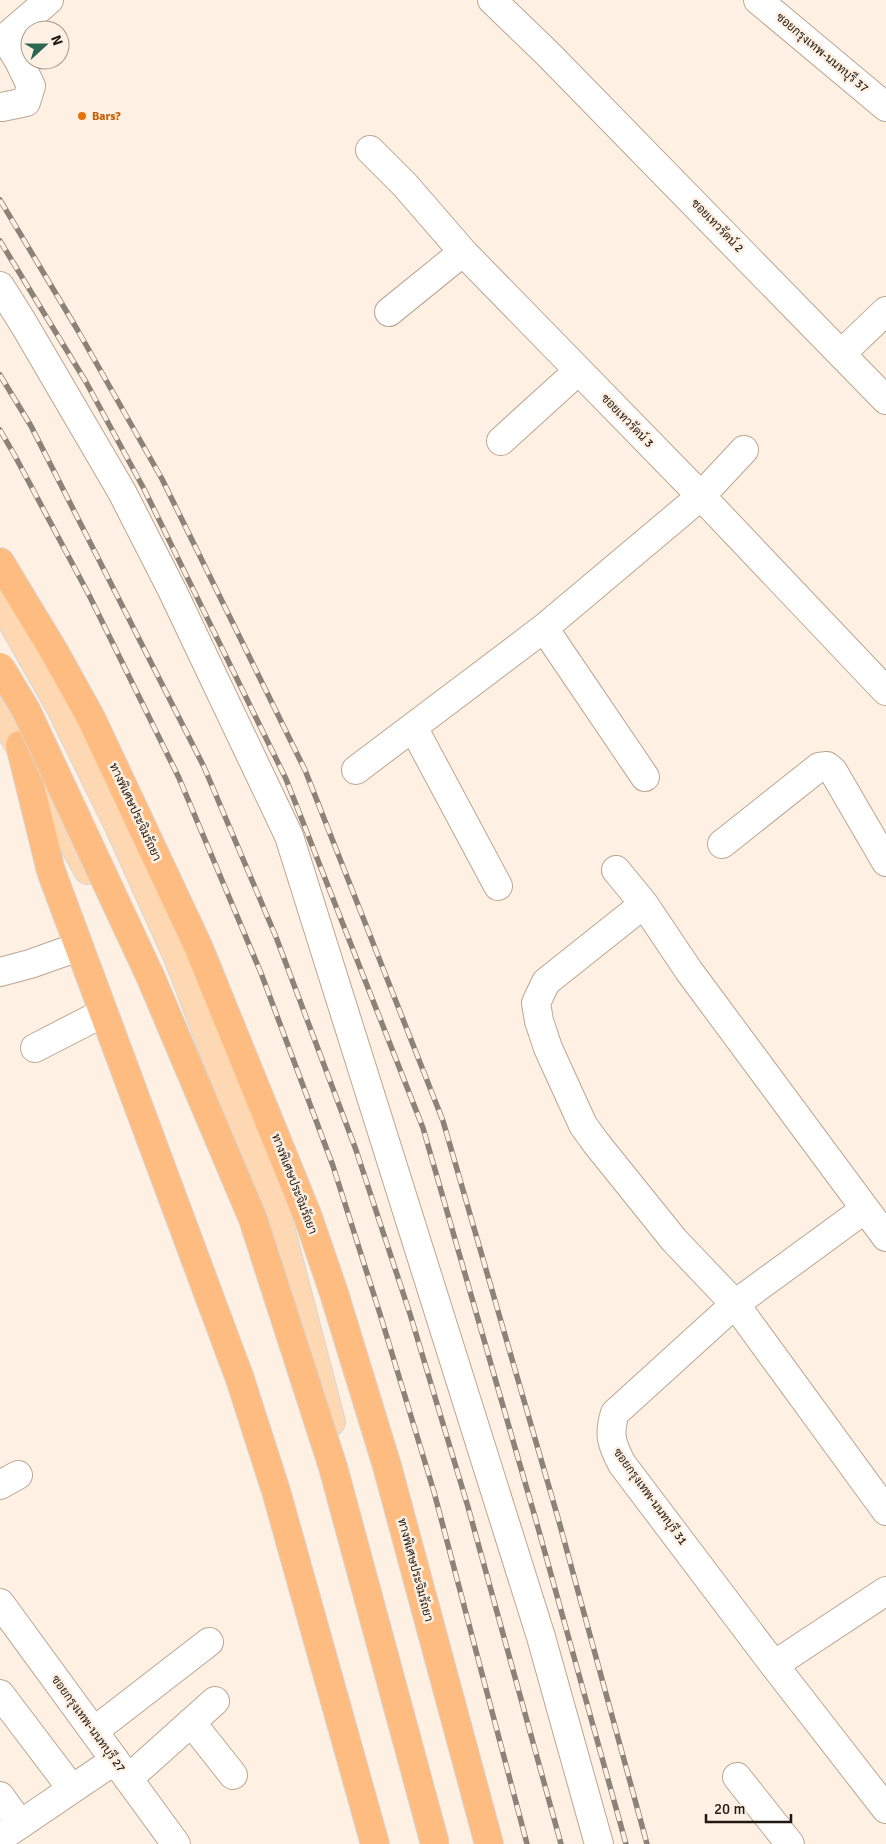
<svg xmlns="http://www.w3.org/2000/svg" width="886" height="1844" viewBox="0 0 886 1844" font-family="Signika,Sarabun,sans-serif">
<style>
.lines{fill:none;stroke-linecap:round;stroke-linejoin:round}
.minor-casing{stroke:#bba691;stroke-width:30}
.major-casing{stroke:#d7d6d4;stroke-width:30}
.highway-casing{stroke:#d7d6d4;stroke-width:30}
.minor{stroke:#fff;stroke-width:28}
.major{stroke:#fed7b3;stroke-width:28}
.highway{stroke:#febc81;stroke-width:28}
.rail-casing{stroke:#8d8277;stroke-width:5.5}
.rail{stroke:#fef0e3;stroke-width:4;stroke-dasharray:11;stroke-linecap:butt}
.highway-bridge-casing{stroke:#d7d6d4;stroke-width:30;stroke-linecap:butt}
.highway-bridge{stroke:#febc81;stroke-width:28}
.food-dot{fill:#e8710a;stroke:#fef0e3;stroke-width:2}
.labels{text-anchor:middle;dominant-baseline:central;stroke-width:5;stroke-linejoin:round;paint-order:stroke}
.street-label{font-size:12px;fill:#221a12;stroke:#fef0e3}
.food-label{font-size:12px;font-weight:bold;fill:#c56008;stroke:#fef0e3;text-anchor:start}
</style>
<rect width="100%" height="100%" fill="#fef0e3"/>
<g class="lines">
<g class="minor-casing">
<path id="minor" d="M 492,0 L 548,54 L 886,400
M 758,0 L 886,107
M 2,107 L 26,102 L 31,86 L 19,61 L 5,38 L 49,0
M 370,150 L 405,185 L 463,252 L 701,496 L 886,691
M 0,286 L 25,326 L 122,492 L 172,590 L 289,836 L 541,1637 L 599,1844
M 389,312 L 463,252
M 842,353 L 886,311
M 501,441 L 578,371
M 544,628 L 645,777
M 413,727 L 498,886
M 356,770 L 544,628 L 701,496 L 744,450
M 722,844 L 819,767 L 827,766 L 833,771 L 886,862
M 616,870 L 644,904 L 689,971 L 886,1237
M 644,904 L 546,982 L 536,1003 L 539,1021 L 548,1048 L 583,1125 L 596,1143 L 674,1240 L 735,1304 L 886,1511
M 0,972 L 30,964 L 78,947
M 35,1048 L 103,1013
M 865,1209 L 735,1304 L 615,1413 C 608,1435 612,1445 622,1464 L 774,1665 L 886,1809
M 0,1485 L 18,1475
M 0,1603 L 176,1844
M 774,1665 L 886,1591
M 0,1694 L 72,1789
M 191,1722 L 233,1775
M 94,1731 L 209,1642
M 737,1777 L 790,1844
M 128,1779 L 215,1701
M 0,1796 L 20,1824
M 0,1838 L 115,1760"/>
</g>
<g class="major-casing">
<path id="major" d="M 0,600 L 60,706 L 119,826 L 178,957 L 277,1216 L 331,1422
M 0,711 L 88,870"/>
</g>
<g class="highway-casing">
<path id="highway" d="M 0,562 L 55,653 L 91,718 L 198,946 L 308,1217 L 334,1293 L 387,1466 L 489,1844
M 20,745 L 51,871 L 240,1379 L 276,1491 L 375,1844"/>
</g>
<use href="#minor" class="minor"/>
<use href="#major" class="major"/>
<use href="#highway" class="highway"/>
<g class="rail-casing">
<path id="rail" d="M 0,200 L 77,329 L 162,479 L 305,770 L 443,1121 L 558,1518 L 647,1844
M 0,241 L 86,382 L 144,489 L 286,779 L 423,1128 L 537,1524 L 626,1844
M 0,375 L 31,426 L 204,767 L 276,937 L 356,1150 L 410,1314 L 468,1507 L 561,1844
M 0,430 L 15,456 L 89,595 L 179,778 L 261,973 L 333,1166 L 380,1314 L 434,1492 L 527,1844"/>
</g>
<use href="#rail" class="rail"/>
<g class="highway-bridge-casing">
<path id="highway-bridge" d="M 0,667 L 26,710 L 151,978 L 253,1219 L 333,1467 L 435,1844"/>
</g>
<use href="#highway-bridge" class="highway-bridge"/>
</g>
<circle class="food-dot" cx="82" cy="116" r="5"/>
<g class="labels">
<g class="street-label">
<text transform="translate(822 53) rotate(40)">ซอยกรุงเทพ-นนทบุรี 37</text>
<text transform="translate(717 226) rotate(46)">ซอยเทวรัตน์ 2</text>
<text transform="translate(627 421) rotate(46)">ซอยเทวรัตน์ 3</text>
<text transform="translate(135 812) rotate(65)">ทางพิเศษประจิมรัถยา</text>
<text transform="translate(294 1184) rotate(69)">ทางพิเศษประจิมรัถยา</text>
<text transform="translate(650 1497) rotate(54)">ซอยกรุงเทพ-นนทบุรี 31</text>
<text transform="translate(415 1570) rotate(75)">ทางพิเศษประจิมรัถยา</text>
<text transform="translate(88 1724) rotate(54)">ซอยกรุงเทพ-นนทบุรี 27</text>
</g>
<g class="food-label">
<text x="92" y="116">Bars?</text>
</g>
</g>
<g transform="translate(45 45) rotate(69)"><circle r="24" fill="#fef0e3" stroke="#a69a8f"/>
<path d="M0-4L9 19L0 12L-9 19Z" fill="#2b6753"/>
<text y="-8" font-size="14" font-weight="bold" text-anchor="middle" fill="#221a12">N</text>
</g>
<path d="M706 1814v8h85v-8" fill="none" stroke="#221a12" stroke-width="2.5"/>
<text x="714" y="1814" font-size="15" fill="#221a12" stroke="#fef0e3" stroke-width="4" paint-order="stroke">20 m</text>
</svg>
